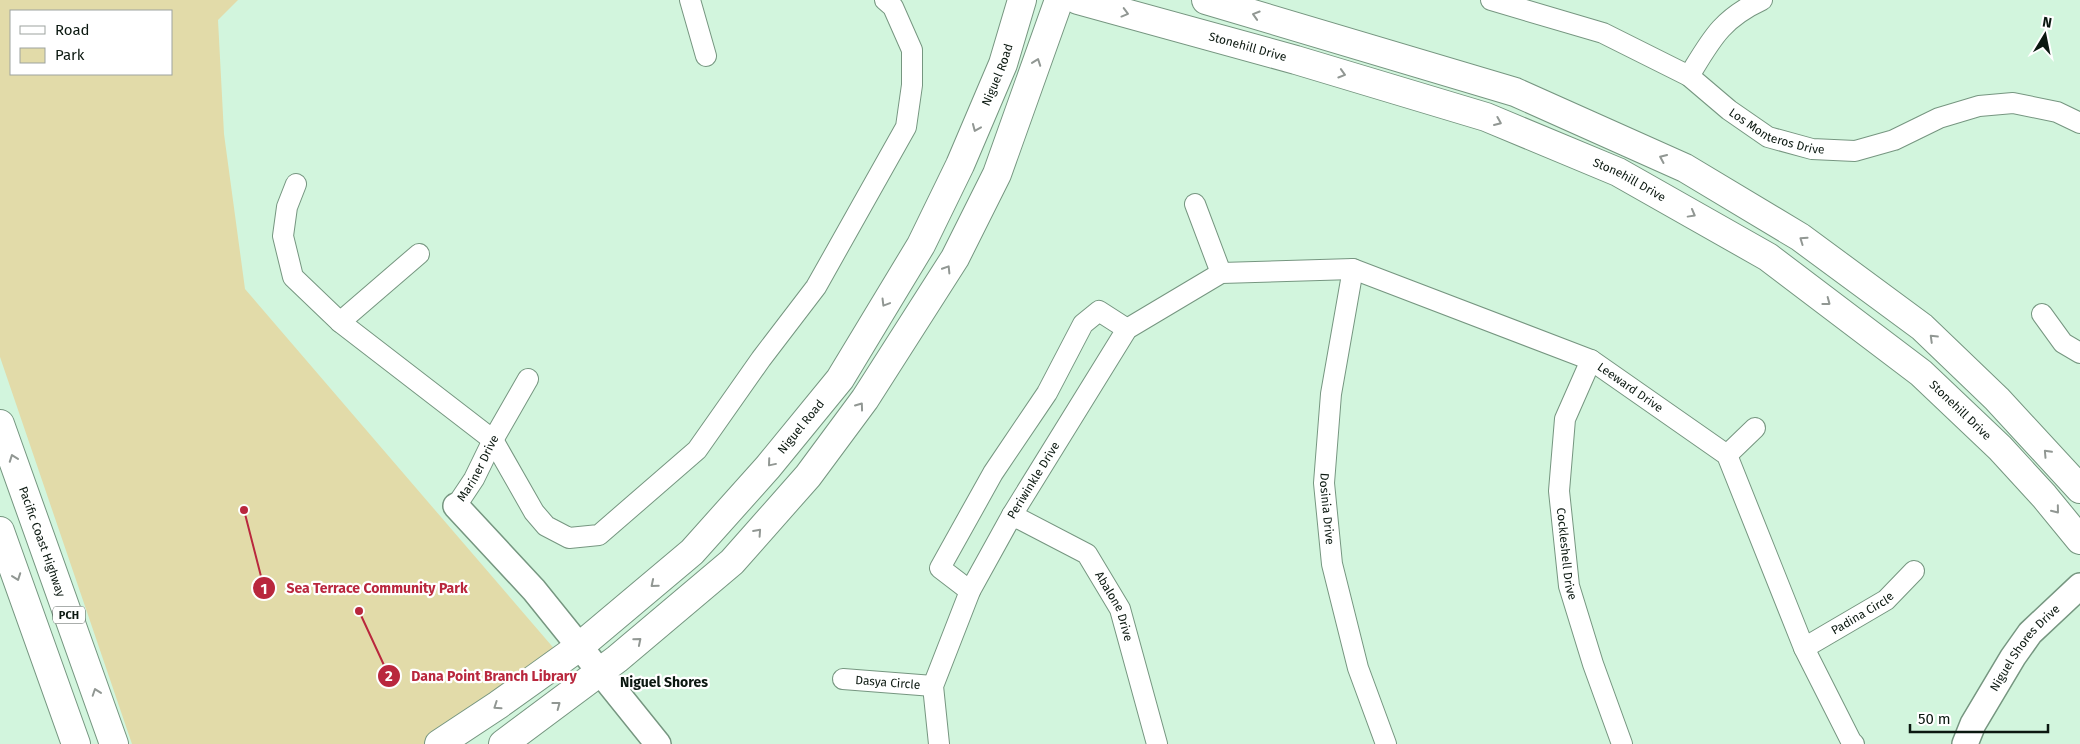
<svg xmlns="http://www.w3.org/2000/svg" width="2080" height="744" viewBox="0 0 2080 744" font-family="'Fira Sans',sans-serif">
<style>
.green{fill:#e2dba9;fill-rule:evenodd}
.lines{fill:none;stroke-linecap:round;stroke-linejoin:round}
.minor-casing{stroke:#769680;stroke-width:22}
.tertiary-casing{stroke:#769680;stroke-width:28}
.secondary-casing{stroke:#769680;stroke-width:30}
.trunk-casing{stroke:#769680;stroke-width:30}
.minor{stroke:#fff;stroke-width:20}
.tertiary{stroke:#fff;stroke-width:25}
.secondary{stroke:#fff;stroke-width:28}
.trunk{stroke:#fff;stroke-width:28}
.oneway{stroke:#919793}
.labels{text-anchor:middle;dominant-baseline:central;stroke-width:4.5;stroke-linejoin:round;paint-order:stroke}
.shield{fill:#fff;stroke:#545d58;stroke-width:1}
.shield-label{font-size:11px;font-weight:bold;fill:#0b1810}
.street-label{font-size:12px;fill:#0b1810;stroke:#fff}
.neighbourhood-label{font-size:14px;font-weight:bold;fill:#0b1810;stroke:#fff}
.leader{fill:none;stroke:#b9273d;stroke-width:2}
.callout-dot{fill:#b9273d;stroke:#fff;stroke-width:2}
.mark-label{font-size:15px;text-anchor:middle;font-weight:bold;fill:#fff}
.callout-label{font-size:14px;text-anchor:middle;font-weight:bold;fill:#b9273d;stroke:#fff;stroke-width:4.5;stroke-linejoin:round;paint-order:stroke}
</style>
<rect width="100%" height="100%" fill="#d2f5dd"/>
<path class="green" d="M 0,0 L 238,0 L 218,20 L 224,134 L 245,289 L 557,652 L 427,744 L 132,744 L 0,357 ZM 11,11 L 171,11 L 171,74 L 11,74 Z"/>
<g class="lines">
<g class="minor-casing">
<g id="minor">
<path d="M 690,0 L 706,56"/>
<path id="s1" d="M 1491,0 L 1603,33 L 1689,76 L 1729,110 L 1768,137 L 1812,149 L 1855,151 L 1894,140 L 1939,118 L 1979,106 L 2013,103 L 2057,112 L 2080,123"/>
<path d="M 1689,76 C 1711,40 1721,19 1762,0"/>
<path d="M 296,184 L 287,207 L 283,236 L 293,277 L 340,322 L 493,440 L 534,512 L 546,526 L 569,538 L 599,535 L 697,450 L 761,359 L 816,287 L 906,127 L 912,85 L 912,50 L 893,7 L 885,0"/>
<path d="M 1195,204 L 1221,273"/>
<path id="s2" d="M 1353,269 L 1331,394 L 1324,483 L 1332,564 L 1358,668 L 1386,744"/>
<path d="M 2042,314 L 2063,343 L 2080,353"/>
<path d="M 340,322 L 419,254"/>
<path id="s3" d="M 1591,360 L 1565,419 L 1559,491 L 1569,586 L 1593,664 L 1622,744"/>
<path d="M 1727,455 L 1755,428"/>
<path id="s4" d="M 456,506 L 474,479 L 493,440 L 528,379"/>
<path id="s5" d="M 1012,515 L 1087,554 L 1120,609 L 1157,744"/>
<path d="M 970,591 L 940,568 L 993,473 L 1047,393 L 1083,324 L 1099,311 L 1127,329"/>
<path id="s6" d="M 1804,648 L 1886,600 L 1914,571"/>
<path id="s7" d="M 843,679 L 933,686"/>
<path id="s8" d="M 939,744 L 933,686 L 970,591 L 1012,515 L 1127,329 L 1221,273 L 1353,269 L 1591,360 L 1727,455 L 1804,648 L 1851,741 L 1854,744"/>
</g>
</g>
<g class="tertiary-casing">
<g id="tertiary">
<path d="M 456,506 L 534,590 L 658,744"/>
<path id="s9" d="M 1965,744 L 1973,724 L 2013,657 L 2030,633 L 2080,586"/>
</g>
</g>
<g class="secondary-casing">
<g id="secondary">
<path id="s10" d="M 1078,0 L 1296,60 L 1486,117 L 1618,172 L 1768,257 L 1921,373 L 2000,448 L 2044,496 L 2080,540"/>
<path d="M 1206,0 L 1515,92 L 1685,168 L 1800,237 L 1922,327 L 1997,399 L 2080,489"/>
<path id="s11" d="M 439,744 L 498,705 L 579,647 L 692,552 L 768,467 L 840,379 L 921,245 L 960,165 L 1003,64 L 1022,0"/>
<path d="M 503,744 L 617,659 L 732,562 L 808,476 L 865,399 L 955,258 L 997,174 L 1059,0"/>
</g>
</g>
<g class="trunk-casing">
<g id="trunk">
<path id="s12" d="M 0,424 L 114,744"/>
<path d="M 0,531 L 76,744"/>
</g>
</g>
<use href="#minor" class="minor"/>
<use href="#tertiary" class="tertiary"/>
<use href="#secondary" class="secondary"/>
<use href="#trunk" class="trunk"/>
</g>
<defs><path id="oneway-chevron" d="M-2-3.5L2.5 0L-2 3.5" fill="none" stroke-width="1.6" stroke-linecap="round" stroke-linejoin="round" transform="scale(1.25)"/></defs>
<g class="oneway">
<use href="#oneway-chevron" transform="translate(1125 13) rotate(15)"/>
<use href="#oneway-chevron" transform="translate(1256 15) rotate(-163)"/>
<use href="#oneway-chevron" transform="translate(1037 62) rotate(-70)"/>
<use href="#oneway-chevron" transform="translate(1342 74) rotate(17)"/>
<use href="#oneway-chevron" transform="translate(1498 122) rotate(23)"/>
<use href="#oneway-chevron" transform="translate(976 128) rotate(113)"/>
<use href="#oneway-chevron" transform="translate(1663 158) rotate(-156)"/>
<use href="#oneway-chevron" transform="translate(1692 214) rotate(29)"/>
<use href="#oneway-chevron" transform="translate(1803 240) rotate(-145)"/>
<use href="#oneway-chevron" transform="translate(947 269) rotate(-58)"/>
<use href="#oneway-chevron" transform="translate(1827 302) rotate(37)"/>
<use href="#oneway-chevron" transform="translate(885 303) rotate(121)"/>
<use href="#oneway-chevron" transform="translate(1933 338) rotate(-136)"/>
<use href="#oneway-chevron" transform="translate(860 406) rotate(-54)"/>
<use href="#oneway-chevron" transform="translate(2047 453) rotate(-133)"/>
<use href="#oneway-chevron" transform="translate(13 458) rotate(-110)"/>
<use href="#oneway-chevron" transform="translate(771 463) rotate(130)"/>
<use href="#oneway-chevron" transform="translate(2056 510) rotate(51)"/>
<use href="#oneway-chevron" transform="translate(758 532) rotate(-48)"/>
<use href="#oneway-chevron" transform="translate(17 577) rotate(70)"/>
<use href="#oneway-chevron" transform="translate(654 584) rotate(140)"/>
<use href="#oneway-chevron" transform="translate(638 641) rotate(-40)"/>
<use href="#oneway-chevron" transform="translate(96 692) rotate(-109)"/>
<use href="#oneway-chevron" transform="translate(557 705) rotate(-37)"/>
<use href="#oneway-chevron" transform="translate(497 706) rotate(146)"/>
</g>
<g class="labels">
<rect class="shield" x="53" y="606.5" width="32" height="17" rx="4"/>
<g class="shield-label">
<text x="69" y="615">PCH</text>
</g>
<g class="street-label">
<text stroke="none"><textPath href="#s10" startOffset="176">Stonehill Drive</textPath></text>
<text stroke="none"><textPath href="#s11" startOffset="889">Niguel Road</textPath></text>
<text stroke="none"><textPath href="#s1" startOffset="319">Los Monteros Drive</textPath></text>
<text stroke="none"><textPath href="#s10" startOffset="581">Stonehill Drive</textPath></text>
<text stroke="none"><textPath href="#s8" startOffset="1010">Leeward Drive</textPath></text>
<text stroke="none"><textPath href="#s10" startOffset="986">Stonehill Drive</textPath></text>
<text stroke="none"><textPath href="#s11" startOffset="484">Niguel Road</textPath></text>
<text stroke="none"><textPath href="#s4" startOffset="44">Mariner Drive</textPath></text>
<text stroke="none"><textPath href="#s8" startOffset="288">Periwinkle Drive</textPath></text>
<text stroke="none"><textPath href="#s2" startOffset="242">Dosinia Drive</textPath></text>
<text stroke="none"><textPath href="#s12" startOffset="125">Pacific Coast Highway</textPath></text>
<text stroke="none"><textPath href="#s3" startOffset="200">Cockleshell Drive</textPath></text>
<text stroke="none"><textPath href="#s5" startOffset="144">Abalone Drive</textPath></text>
<text stroke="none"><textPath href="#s6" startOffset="68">Padina Circle</textPath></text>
<text stroke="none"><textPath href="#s9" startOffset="114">Niguel Shores Drive</textPath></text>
<text stroke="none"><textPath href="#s7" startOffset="45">Dasya Circle</textPath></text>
</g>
<g class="neighbourhood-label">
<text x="664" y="682">Niguel Shores</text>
</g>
</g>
<path class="leader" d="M244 510L264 588M359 611L389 676"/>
<g class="callout-dot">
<circle cx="244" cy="510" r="5"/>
<circle cx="359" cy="611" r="5"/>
<circle cx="264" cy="588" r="12"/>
<circle cx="389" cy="676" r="12"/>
</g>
<g class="mark-label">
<text x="264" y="594">1</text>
<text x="389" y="681">2</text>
</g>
<g class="callout-label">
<text x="377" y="593">Sea Terrace Community Park</text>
<text x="494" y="681">Dana Point Branch Library</text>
</g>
<rect x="10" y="10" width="162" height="65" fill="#ffffff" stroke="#9da39f"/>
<rect x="20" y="26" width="25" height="8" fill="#ffffff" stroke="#9da39f"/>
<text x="55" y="35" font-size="15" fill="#0b1810">Road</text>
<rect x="20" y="48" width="25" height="15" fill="#e2dba9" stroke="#9da39f"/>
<text x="55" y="60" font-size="15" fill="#0b1810">Park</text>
<g transform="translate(2045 35) rotate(10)" stroke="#ffffff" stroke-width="4" paint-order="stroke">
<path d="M0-4L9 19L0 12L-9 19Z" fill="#0b1810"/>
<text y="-8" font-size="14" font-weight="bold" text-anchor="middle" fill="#0b1810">N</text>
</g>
<path d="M1910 724v8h138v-8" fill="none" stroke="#0b1810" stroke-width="2.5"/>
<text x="1918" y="724" font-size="15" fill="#0b1810" stroke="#ffffff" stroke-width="4" paint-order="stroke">50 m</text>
</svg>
